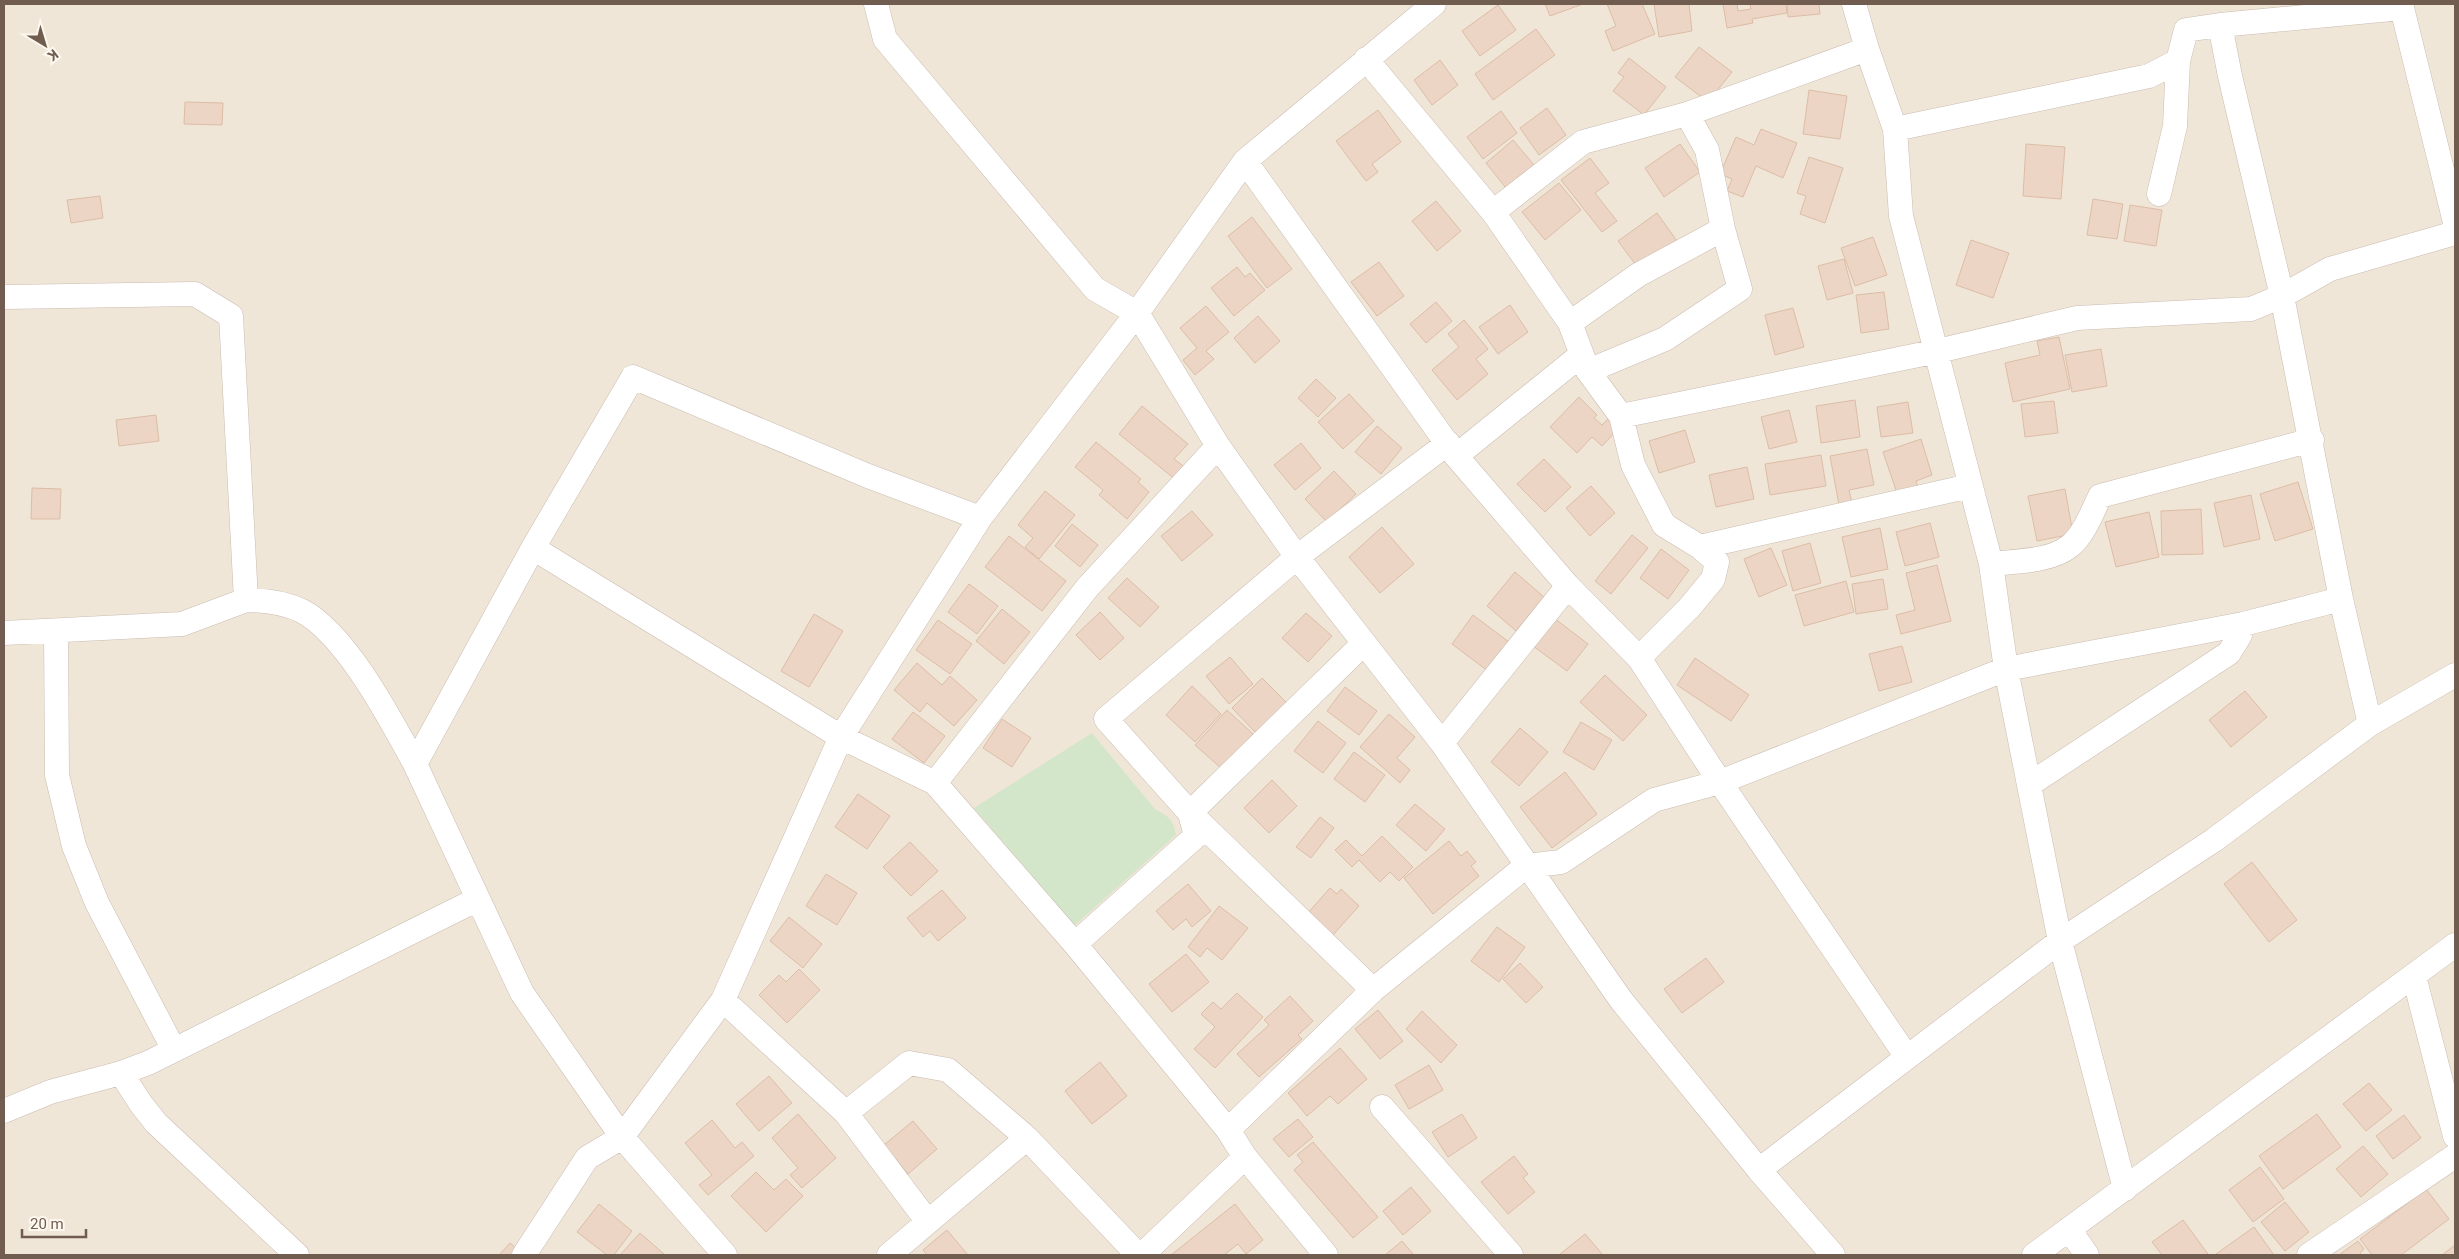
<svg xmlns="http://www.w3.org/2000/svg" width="2459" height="1259" viewBox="0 0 2459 1259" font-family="Roboto,sans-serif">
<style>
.residential{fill:#f0e6d8}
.green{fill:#d3e6c9}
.building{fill:#ecd5c4;stroke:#dcbda6}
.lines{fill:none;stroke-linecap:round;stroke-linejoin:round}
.street-casing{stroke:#cabcb0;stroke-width:25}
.street{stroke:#fff;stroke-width:24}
</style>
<rect width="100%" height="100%" fill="#faf4e9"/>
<path class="residential" d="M 4,4 L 2455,4 L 2455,1255 L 4,1255 Z"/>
<path class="green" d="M 1092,733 L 1155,809 C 1168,816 1174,820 1176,835 L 1074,926 L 974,808 Z"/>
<path class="building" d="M 1545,4 L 1583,4 L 1550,16 Z
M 1607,4 L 1642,4 L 1655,34 L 1613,51 L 1605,31 L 1616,26 Z
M 1654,4 L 1689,4 L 1692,31 L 1659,37 Z
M 1723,4 L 1737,4 L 1738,11 L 1751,9 L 1750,4 L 1786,4 L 1787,13 L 1752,19 L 1753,23 L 1727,28 Z
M 1787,4 L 1819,4 L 1820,14 L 1788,17 Z
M 1498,5 L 1516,30 L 1480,56 L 1462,31 Z
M 1536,29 L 1555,55 L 1493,100 L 1475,74 Z
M 1699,47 L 1732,72 L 1708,102 L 1675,77 Z
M 1629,58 L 1666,87 L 1644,115 L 1613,91 L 1624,77 L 1618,73 Z
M 1440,60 L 1458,85 L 1432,105 L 1414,80 Z
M 1809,90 L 1847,96 L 1840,139 L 1803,134 Z
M 185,102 L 223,103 L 222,125 L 184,124 Z
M 1547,108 L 1566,135 L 1539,155 L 1520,128 Z
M 1378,110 L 1401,142 L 1372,164 L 1378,172 L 1366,181 L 1336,141 Z
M 1501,111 L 1517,133 L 1483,159 L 1467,137 Z
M 1761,129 L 1797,143 L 1783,178 L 1756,166 L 1743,197 L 1727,191 L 1732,179 L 1720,174 L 1736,137 L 1754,145 Z
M 1513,140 L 1534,165 L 1506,188 L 1486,163 Z
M 1680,144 L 1700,172 L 1664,197 L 1645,168 Z
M 2026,144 L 2065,147 L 2061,199 L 2023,196 Z
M 1809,157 L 1843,168 L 1825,223 L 1800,214 L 1806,196 L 1797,193 Z
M 1590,158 L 1609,183 L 1595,193 L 1617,221 L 1602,232 L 1561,180 Z
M 1559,183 L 1581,210 L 1545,240 L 1522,212 Z
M 100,196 L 103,218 L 71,223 L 67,200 Z
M 2093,199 L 2123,204 L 2117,239 L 2087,235 Z
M 1436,201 L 1461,231 L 1437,251 L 1412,221 Z
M 2130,205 L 2162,210 L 2156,246 L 2124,241 Z
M 1657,213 L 1677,241 L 1639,269 L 1618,241 Z
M 1252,217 L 1292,269 L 1267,288 L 1228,236 Z
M 1873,237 L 1887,275 L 1855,286 L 1841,248 Z
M 1971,240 L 2009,253 L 1993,298 L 1956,285 Z
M 1844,259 L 1853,293 L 1827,300 L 1818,266 Z
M 1379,262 L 1404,296 L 1377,316 L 1351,282 Z
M 1237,267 L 1245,277 L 1250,273 L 1265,290 L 1234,316 L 1211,288 Z
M 1884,292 L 1889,329 L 1861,333 L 1856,295 Z
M 1436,302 L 1452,321 L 1426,343 L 1410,324 Z
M 1510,305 L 1528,332 L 1498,354 L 1479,327 Z
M 1206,306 L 1229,332 L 1206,351 L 1214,359 L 1195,375 L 1183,360 L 1197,348 L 1180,328 Z
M 1793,308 L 1804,347 L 1775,355 L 1765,315 Z
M 1258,316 L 1280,341 L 1255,363 L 1234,338 Z
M 1464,320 L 1488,349 L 1476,359 L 1488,374 L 1457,400 L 1432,370 L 1459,347 L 1448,334 Z
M 2059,337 L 2070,389 L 2013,402 L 2005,363 L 2040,355 L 2037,341 Z
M 2101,349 L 2107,386 L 2072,392 L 2065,355 Z
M 1316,379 L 1336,398 L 1318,417 L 1298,398 Z
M 1349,394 L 1374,421 L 1343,449 L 1318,422 Z
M 1579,397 L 1597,415 L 1594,418 L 1602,425 L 1610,417 L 1620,427 L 1602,446 L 1592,437 L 1577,453 L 1550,427 Z
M 1855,400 L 1860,437 L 1821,443 L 1816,406 Z
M 2054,401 L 2058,433 L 2025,437 L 2021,404 Z
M 1908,402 L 1913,433 L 1881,437 L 1877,407 Z
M 1142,406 L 1188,444 L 1174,459 L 1186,468 L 1176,480 L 1119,434 Z
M 1789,410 L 1797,442 L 1769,449 L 1761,417 Z
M 156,415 L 159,441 L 119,446 L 116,420 Z
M 1377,426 L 1402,448 L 1381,474 L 1355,452 Z
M 1685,430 L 1695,462 L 1659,473 L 1649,441 Z
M 1921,439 L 1932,475 L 1916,481 L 1919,490 L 1898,496 L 1883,452 Z
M 1096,442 L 1141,479 L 1138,482 L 1149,492 L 1127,519 L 1099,495 L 1103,490 L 1075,467 Z
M 1301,443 L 1321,468 L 1295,490 L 1274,465 Z
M 1867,449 L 1874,485 L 1849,490 L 1852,503 L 1839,505 L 1830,456 Z
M 1821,455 L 1826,486 L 1770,495 L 1765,464 Z
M 1544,459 L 1571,487 L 1545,512 L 1517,484 Z
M 1747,467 L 1754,499 L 1716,507 L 1709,475 Z
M 1334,471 L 1356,494 L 1327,522 L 1305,499 Z
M 2298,482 L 2313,529 L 2275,541 L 2260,494 Z
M 1591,486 L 1615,513 L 1590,536 L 1566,508 Z
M 32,488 L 61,489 L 60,519 L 31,519 Z
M 2065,489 L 2073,534 L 2037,541 L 2028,496 Z
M 1045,491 L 1075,515 L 1039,559 L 1025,547 L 1033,538 L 1018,525 Z
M 2251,495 L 2260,539 L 2224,547 L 2214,503 Z
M 2201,509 L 2203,554 L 2162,555 L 2161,511 Z
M 1192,511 L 1213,535 L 1182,561 L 1161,536 Z
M 2149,512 L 2159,557 L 2116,567 L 2105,522 Z
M 1930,523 L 1939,557 L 1905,566 L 1896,532 Z
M 1072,524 L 1098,545 L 1080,567 L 1055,546 Z
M 1382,527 L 1414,564 L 1380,593 L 1349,557 Z
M 1880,528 L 1888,569 L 1851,577 L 1842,537 Z
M 1632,535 L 1648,548 L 1611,594 L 1595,581 Z
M 1009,536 L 1066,581 L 1042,611 L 985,567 Z
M 1810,543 L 1821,583 L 1793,591 L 1782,551 Z
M 1771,548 L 1787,585 L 1759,597 L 1744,559 Z
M 1661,549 L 1689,570 L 1668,599 L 1640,578 Z
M 1937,565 L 1951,621 L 1901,634 L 1896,615 L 1915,610 L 1906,573 Z
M 1515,572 L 1544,597 L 1516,631 L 1487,606 Z
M 1127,578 L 1159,607 L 1140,627 L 1108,598 Z
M 1883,579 L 1888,609 L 1856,614 L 1852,584 Z
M 1846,581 L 1854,612 L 1804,626 L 1795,595 Z
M 969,584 L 998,606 L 977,634 L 948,612 Z
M 1002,609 L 1030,632 L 1004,664 L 976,641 Z
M 1100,612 L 1124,638 L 1100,660 L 1076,635 Z
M 1306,613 L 1332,636 L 1308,662 L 1282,638 Z
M 814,614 L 843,631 L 809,687 L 781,671 Z
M 1473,615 L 1509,642 L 1488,671 L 1452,644 Z
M 1554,618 L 1588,644 L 1567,671 L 1533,646 Z
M 938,620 L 972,644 L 950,674 L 916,650 Z
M 1902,646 L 1912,682 L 1879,691 L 1869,654 Z
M 1230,657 L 1253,684 L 1229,704 L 1206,676 Z
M 1695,658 L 1749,695 L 1731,721 L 1677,685 Z
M 917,663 L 942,685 L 950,676 L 977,700 L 954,726 L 927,703 L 920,712 L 894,690 Z
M 1605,675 L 1647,715 L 1623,741 L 1580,702 Z
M 1262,678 L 1289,705 L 1258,735 L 1232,708 Z
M 1192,686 L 1221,714 L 1195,742 L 1166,715 Z
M 1345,687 L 1377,711 L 1359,735 L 1327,711 Z
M 2245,691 L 2267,717 L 2231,747 L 2209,720 Z
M 1227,710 L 1253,734 L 1222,769 L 1195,745 Z
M 913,712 L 945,736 L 924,763 L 892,739 Z
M 1389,714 L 1415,737 L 1397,758 L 1410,770 L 1400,783 L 1360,747 Z
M 1002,719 L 1031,738 L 1012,767 L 983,748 Z
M 1318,721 L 1346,743 L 1323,773 L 1294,751 Z
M 1581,722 L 1612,740 L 1594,770 L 1563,752 Z
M 1520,728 L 1548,752 L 1519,786 L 1491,762 Z
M 1354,752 L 1385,775 L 1365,802 L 1334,779 Z
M 1565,772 L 1597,814 L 1552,848 L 1520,807 Z
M 1272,780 L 1297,806 L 1269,833 L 1244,808 Z
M 858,794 L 890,816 L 867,849 L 835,827 Z
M 1415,804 L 1445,829 L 1426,851 L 1396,825 Z
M 1320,817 L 1334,828 L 1311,858 L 1296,847 Z
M 1382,836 L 1413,867 L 1399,881 L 1390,872 L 1380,882 L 1359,860 L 1352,867 L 1335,850 L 1346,840 L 1362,856 Z
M 1449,841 L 1461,856 L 1467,851 L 1476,862 L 1471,866 L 1479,876 L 1433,914 L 1404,878 Z
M 910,842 L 938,871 L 911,896 L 883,867 Z
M 2252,862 L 2297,920 L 2269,942 L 2224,884 Z
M 826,874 L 857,893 L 837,925 L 806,906 Z
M 1188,884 L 1211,911 L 1192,927 L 1186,919 L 1173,930 L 1156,911 Z
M 1330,888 L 1337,894 L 1341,889 L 1359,906 L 1332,936 L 1307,914 Z
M 942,890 L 966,918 L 938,941 L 930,931 L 923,937 L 907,918 Z
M 1219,906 L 1248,928 L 1222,960 L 1207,948 L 1200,957 L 1188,947 Z
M 789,917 L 822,944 L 803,968 L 770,941 Z
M 1497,927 L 1525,947 L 1499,982 L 1471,961 Z
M 1186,954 L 1209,982 L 1172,1012 L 1149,984 Z
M 1706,958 L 1724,982 L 1682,1013 L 1664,989 Z
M 1520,963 L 1543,987 L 1526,1003 L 1503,979 Z
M 799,969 L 820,990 L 787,1023 L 759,995 L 779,975 L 786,982 Z
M 1237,993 L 1263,1017 L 1215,1068 L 1194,1049 L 1215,1027 L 1201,1014 L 1213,1002 L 1221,1009 Z
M 1290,996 L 1313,1021 L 1298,1035 L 1302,1039 L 1259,1077 L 1237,1054 L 1269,1025 L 1264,1020 Z
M 1378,1010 L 1403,1041 L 1380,1059 L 1355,1029 Z
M 1422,1011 L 1457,1045 L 1441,1063 L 1406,1029 Z
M 1340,1048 L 1367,1079 L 1338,1104 L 1330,1096 L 1307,1116 L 1288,1093 Z
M 1100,1062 L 1127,1096 L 1092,1124 L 1065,1091 Z
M 1429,1065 L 1443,1090 L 1409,1109 L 1395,1085 Z
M 769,1076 L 792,1103 L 759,1131 L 736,1104 Z
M 2369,1083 L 2392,1110 L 2366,1131 L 2343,1104 Z
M 798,1114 L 836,1158 L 802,1188 L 790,1175 L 798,1168 L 772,1138 Z
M 1462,1114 L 1477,1138 L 1448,1157 L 1432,1132 Z
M 2317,1114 L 2341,1147 L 2283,1189 L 2259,1156 Z
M 2404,1115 L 2421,1138 L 2393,1159 L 2376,1136 Z
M 1298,1119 L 1313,1137 L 1289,1157 L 1273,1139 Z
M 712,1120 L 735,1148 L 742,1142 L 754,1156 L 708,1195 L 699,1185 L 712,1175 L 685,1143 Z
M 913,1121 L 937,1149 L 908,1174 L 884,1145 Z
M 1313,1142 L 1378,1217 L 1353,1238 L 1294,1170 L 1303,1162 L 1297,1155 Z
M 2363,1146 L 2388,1174 L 2361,1197 L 2336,1169 Z
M 1514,1156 L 1528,1174 L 1523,1178 L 1535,1192 L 1508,1214 L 1481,1182 Z
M 2260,1167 L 2284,1199 L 2253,1222 L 2229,1190 Z
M 756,1172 L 774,1190 L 786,1179 L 803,1196 L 766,1232 L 731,1196 Z
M 1411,1187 L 1431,1211 L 1403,1235 L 1383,1211 Z
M 2426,1189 L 2449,1219 L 2401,1255 L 2372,1255 L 2360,1239 Z
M 2285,1202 L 2309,1232 L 2285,1251 L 2261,1222 Z
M 599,1204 L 632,1231 L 614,1255 L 607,1255 L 577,1232 Z
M 1235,1204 L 1263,1240 L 1246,1254 L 1238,1244 L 1224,1255 L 1171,1255 Z
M 2183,1220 L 2208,1254 L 2206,1255 L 2162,1255 L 2152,1242 Z
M 2254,1227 L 2274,1255 L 2217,1255 L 2216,1254 Z
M 947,1230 L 968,1255 L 927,1255 L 923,1250 Z
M 640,1233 L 664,1254 L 663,1255 L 620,1255 Z
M 1585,1234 L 1603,1255 L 1559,1255 Z
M 1402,1241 L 1414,1255 L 1385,1255 Z
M 2358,1241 L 2364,1249 L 2360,1253 L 2361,1255 L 2339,1255 Z
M 510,1243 L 522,1253 L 520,1255 L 499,1255 Z
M 2455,1245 L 2455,1255 L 2442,1255 Z"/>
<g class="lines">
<g class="street-casing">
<path id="street" d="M 876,4 L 885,39 L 1095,289 L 1137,313 L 1218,446 L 1297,557 L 1442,743 L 1621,1000 L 1759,1170 L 1833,1255
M 1854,4 L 1867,49 L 1895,129 L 1901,216 L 1991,564 L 2006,669 L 2060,941 L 2125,1189
M 2401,4 L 2455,222
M 2220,25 L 2230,76 L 2282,296 L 2341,599 L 2370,724
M 1366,59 L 1493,212 L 1570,323 L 1588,371 L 1621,416 L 1633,465 L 1664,525 L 1700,547 L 1717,562 L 1713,579 L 1689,608 L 1639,658
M 1895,129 L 2149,76 L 2178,61 L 2186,30 L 2220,25 L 2402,8
M 1245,161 L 1456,456 L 1568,586 L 1639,658 L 1720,782 L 1907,1057
M 2159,194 L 2175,126 L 2178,61
M 1493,212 L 1583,142 L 1687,114 L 1867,49
M 4,297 L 195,294 L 231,316 L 246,600 L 182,624 L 4,633
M 1570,323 L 1638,275 L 1723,229
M 1588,371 L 1665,339 L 1740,289 L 1723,229 L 1707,150 L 1687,114
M 1621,416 L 1938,351 L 2077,318 L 2251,309 L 2282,296 L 2330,269 L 2455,233
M 1456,456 L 1581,355
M 1700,547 L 1970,486
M 533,548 L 841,737 L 935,783 L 1075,944 L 1228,1130 L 1245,1157 L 1326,1255
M 1991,564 C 2015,561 2050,562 2070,546 C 2084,534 2092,513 2100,496 L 2312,440
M 246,600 C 265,600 284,602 302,611 C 346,634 391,720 415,764
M 56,631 L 57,775 L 74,846 L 97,903 L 174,1050
M 1442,743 L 1568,586
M 935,783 L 1087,588 L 1218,446
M 2030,784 L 2229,653 L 2240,635 L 2243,624
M 1075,944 L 1196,836 L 1190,813 L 1363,644
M 2414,976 L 2455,1136
M 1373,990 L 1190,813 L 1106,719 L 1297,557 L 1448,443
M 723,1000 L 846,1113 L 928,1222
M 121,1073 L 141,1104 L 156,1123 L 297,1255
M 1382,1107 L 1511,1255
M 4,1111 L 50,1092 L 121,1073 L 148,1063 L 478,899
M 846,1113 L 909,1063 L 948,1070 L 1027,1138 L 1138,1255
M 1228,1130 L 1373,990 L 1526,866 L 1561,862 L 1654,800 L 1720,782 L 2006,669 L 2243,624 L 2341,599
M 1759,1170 L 2060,941 L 2214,840 L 2370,724 L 2455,675
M 2069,1229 L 2087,1255
M 524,1255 L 587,1158 L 622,1137 L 723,1000 L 841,737 L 980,518 L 1137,313 L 1245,161 L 1434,4
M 725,1255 L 622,1137 L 522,993 L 415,764 L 533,548 L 633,377 L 868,476 L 980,518
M 889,1255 L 1027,1138
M 1142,1255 L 1245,1157
M 2034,1255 L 2455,945
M 2309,1255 L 2455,1156"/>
</g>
<use href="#street" class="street"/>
</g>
<rect width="2459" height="1259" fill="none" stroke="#715d50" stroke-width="10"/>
<g transform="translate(45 45) rotate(142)" stroke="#fdf8ef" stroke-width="4" paint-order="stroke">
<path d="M0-4L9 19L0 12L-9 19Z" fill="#715d50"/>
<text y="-8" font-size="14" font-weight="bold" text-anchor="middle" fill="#715d50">K</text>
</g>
<path d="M22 1229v8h64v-8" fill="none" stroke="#715d50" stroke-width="2.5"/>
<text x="30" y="1229" font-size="15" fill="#715d50" stroke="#fdf8ef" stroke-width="4" paint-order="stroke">20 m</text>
</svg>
